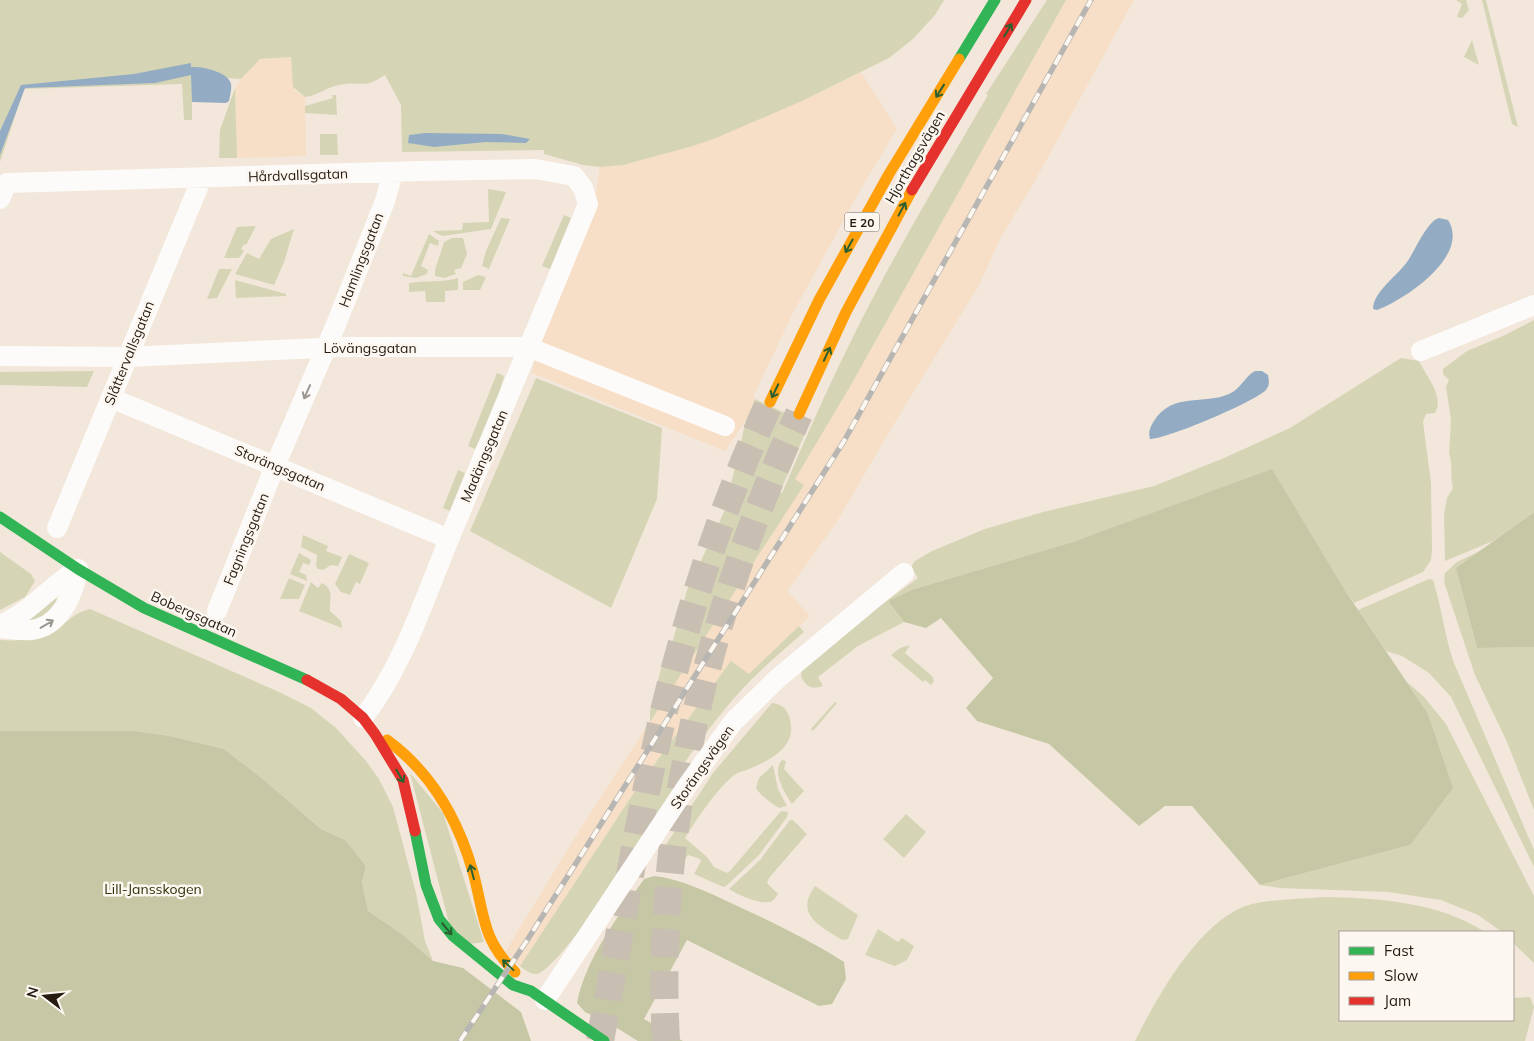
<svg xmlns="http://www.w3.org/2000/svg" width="1534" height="1041" viewBox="0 0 1534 1041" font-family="Mulish,sans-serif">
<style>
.built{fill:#f6dfc6}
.green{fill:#d5d5b6}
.forest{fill:#c6c7a4}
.water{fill:#93acc4}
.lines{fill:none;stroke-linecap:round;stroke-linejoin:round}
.highway-tunnel{stroke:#c9beb2;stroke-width:28;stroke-dasharray:28 14;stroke-linecap:butt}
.street{stroke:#fdfbf9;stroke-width:20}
.fast{stroke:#30b455;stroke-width:11}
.slow{stroke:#ff9f0a;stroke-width:11}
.jam{stroke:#e5322d;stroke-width:11}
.rail-casing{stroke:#b8b6b2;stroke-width:5.5}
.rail{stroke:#fdf7f1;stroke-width:4;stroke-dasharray:11;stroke-linecap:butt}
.oneway{stroke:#2a6030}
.oneway2{stroke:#9c9691}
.labels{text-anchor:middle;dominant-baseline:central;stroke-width:5;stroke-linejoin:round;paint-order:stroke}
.shield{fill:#fdf7f1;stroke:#665d54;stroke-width:1}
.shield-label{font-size:12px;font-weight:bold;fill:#251b11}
.street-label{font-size:14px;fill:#251b11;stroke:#fdf7f1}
.park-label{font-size:14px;fill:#2c3308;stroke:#fdf7f1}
</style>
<rect width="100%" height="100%" fill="#f2e7da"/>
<path class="built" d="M 1066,0 L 1134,0 L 1036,179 L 1001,237 L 979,285 L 894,424 L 836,523 L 787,591 L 810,616 L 749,674 L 731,661 L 639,785 L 520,966 L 505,952 L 579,831 L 803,485 L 794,479 L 851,385 Z
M 291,57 L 295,91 L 305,97 L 306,156 L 237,158 L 235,88 L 246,71 L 260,59 Z
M 861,72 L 897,129 L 858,194 L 794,311 L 753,397 L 755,398 L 746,420 L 725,451 L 532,373 L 537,340 L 595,199 L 600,167 L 623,165 L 693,146 L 804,100 Z"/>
<path class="green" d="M 0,0 L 944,0 L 935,15 L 913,39 L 889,58 L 804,100 L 716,138 L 693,146 L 623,165 L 600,167 L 583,165 L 544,154 L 544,150 L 402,152 L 401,105 L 385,75 C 363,90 361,80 339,85 C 327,87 317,96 305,97 L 293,87 L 291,57 L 260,59 L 241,79 L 210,77 L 192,84 L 192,120 L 184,120 L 182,84 L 24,89 L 0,162 Z
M 1047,0 L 1066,0 L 851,385 L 795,479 L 804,485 L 650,722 L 650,712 L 662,665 L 668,656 L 674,637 L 687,590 L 725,510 L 746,420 L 755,399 L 809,424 L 780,492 L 782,493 C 804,442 826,391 851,341 C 892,257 941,176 988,95 L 986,94 Z
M 1456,0 L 1466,0 L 1469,10 L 1462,18 L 1457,17 L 1462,4 Z
M 1482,0 L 1486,0 L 1518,127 L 1512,124 Z
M 1472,40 L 1479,65 L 1464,57 Z
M 235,88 L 237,158 L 219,158 L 220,130 Z
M 332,95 L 336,95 L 337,115 L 305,113 L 305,106 L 333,98 Z
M 320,134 L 337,134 L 338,155 L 320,155 Z
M 488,189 L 506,192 L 491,229 L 442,236 L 433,231 L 462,230 L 463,223 L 489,222 Z
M 564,215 L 571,218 L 550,269 L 542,266 Z
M 501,218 L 510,219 L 489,269 L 482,266 L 486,251 Z
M 256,226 L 246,245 L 244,244 L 241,249 L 244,251 L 239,258 L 224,258 L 237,227 Z
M 294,229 L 284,262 L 274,285 L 235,274 L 247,253 L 259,259 L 271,239 Z
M 429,234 L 439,241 L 438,246 L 430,243 L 421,266 L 428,270 L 427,274 L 416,278 L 403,276 L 403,273 L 411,276 Z
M 452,238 L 463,238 L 467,254 L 461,268 L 454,270 L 456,274 L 444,278 L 435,276 L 435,270 L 444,242 Z
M 219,269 L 232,269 L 217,298 L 207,299 Z
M 478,275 L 486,277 L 480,290 L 463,290 L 463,282 Z
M 458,278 L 458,290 L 445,291 L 445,302 L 426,302 L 425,291 L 409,292 L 409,283 C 428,280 440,283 458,278 Z
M 235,280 L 286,294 L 286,296 L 236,298 Z
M 1534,320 L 1534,512 L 1493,541 L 1445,561 L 1444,515 L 1447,498 L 1453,488 C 1450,476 1453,464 1449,453 L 1451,420 L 1446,387 L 1449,380 L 1443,374 L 1443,369 L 1467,351 L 1503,336 Z
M 1401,358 L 1419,361 C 1426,376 1445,397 1435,413 L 1426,414 L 1423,422 L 1431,483 L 1432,550 L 1431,560 L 1423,572 L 1354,603 L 1344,589 L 1076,541 L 911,590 L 888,601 L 904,622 L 858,646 L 818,677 L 823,686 C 811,690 807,687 801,677 L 802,669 L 867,615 L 918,578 L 911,567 L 915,561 L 932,551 L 985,529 L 1043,512 L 1154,486 L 1224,458 L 1290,428 Z
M 94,371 L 87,387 L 0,385 L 0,372 Z
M 497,373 L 504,376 C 498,394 498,412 489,429 C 484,437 480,438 475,449 L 468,446 Z
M 536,378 L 662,428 L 657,499 L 611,608 L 470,531 Z
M 458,470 L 465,473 L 450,511 L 443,508 Z
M 303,535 L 328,546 L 326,551 L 342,557 L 338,566 L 331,565 L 323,570 L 318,569 L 316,566 L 317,555 L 301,547 Z
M 1482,550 L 1456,568 L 1477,648 L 1534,647 L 1534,810 L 1507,742 L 1475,675 L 1444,582 L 1445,573 L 1457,562 Z
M 0,552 L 31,574 L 35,581 L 25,597 L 0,610 Z
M 299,553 L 311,560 L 309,565 L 303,563 L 299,572 L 306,575 L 307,581 L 290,574 Z
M 349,554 L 369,563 L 360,584 L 356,582 L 350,595 L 341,592 L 335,584 Z
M 289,578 L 305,585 L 299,599 L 280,599 Z
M 1429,579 L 1433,580 C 1442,607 1444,635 1454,663 L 1534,850 L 1534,867 L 1451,697 L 1429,673 L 1402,656 L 1386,651 L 1358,610 Z
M 311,582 L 318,588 L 322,583 C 335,590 329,599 330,611 L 341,621 L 342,628 L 299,611 Z
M 54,597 L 62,602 L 43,620 L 25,621 Z
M 90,609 L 277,691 L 311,708 L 336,728 L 366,761 L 379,779 L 393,807 L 416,893 L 425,941 L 433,961 L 402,934 L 368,911 L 362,882 L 366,866 L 345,840 L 321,829 L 264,780 L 224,749 L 170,736 L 135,731 L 0,731 L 0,640 C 22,642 45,638 63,624 C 75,616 75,613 90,609 Z
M 799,626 L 804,632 C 787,647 769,662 752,679 C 722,709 698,744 673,779 L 679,787 C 660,816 562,968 537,974 C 531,975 524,969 520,966 L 639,785 L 731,661 L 749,674 Z
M 910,645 L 905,653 L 932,676 L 934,681 L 931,685 L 925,680 L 923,682 L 891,655 L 900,648 Z
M 1407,682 L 1424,697 L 1446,724 L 1534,896 L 1534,963 L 1513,943 L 1513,932 L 1502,932 L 1478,915 L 1441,900 L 1388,892 L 1280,888 L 1260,885 L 1410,845 L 1427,712 Z
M 835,702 L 837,703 L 813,731 L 811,729 Z
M 772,703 C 780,704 786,707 789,716 C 799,745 773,759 749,769 C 743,772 738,771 732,777 C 714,793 698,817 685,838 L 707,857 L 714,867 L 727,873 L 730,871 L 781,811 L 788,812 L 787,817 L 759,855 L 725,887 L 721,886 L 694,874 L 701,861 L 700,859 L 688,855 L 682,863 L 679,864 L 678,858 L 670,854 L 667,858 L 665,856 L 665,846 L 713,773 Z
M 782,760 L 786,761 L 784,769 L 804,791 L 792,804 C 785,794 771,771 782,760 Z
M 773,765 L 778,789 L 787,806 L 779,808 C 771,803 761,796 756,788 L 759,778 Z
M 410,773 L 443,813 L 484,942 L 455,946 Z
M 906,814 L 926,832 L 904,858 L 883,839 Z
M 790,820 L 793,820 L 807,834 L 769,878 L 767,883 L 778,894 C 776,897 773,902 769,902 C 758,904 738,895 729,889 L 760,860 Z
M 815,886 L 858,915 L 848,939 L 842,940 C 820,926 794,915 815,886 Z
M 1325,897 C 1379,898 1439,902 1485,932 L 1340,932 L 1340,1020 L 1513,1020 L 1513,998 L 1530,997 L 1534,1007 L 1525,1041 L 1135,1041 C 1157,997 1201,917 1252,904 C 1275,899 1301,899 1325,897 Z
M 878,929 L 898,942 L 902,938 L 914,946 L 907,960 L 895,966 L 865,955 Z"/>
<path class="forest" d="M 1272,469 L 1344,589 L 1427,712 L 1453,788 L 1410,845 L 1260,885 L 1192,806 L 1165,806 L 1139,826 L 1049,744 L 977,721 L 966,708 L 993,678 L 941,618 L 926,628 L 904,622 L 888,601 L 911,590 L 1076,541 Z
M 1534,512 L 1534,647 L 1477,648 L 1456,568 Z
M 0,731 L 135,731 L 170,736 L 224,749 L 264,780 L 321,829 L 345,840 L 366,866 L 362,882 L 368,911 L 402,934 L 433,961 L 463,968 L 521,1012 L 531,1041 L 0,1041 Z
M 654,876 C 681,879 708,892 733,904 C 772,922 807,939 844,962 L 846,979 L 832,1004 L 819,1006 L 687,940 L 644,1019 L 683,1041 L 638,1041 L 612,1025 L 585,1012 L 577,1003 C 586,957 619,916 644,879 Z"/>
<path class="water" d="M 191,63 L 191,67 C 202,66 229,72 231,84 C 232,89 230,96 229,101 L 226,103 L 192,102 L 191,75 L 155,83 L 25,88 L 0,155 L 0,131 L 21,85 L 134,74 Z
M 425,133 L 502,134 L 530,139 L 526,143 L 486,142 L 434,147 L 408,143 L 409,135 Z
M 1439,218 L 1448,220 C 1471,256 1404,300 1377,310 L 1373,309 C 1373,292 1398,275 1407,262 C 1415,251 1427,221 1439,218 Z
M 1255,371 L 1262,371 L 1268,375 C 1269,381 1270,385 1266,390 C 1254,402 1167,439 1150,439 C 1148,432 1150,427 1154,421 C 1172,392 1204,405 1229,394 C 1241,389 1245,376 1255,371 Z"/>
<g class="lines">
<path class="highway-tunnel" d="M 600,1041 C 626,903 646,764 686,629 C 708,552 736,476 770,402
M 666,1041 C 654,827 710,607 799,414"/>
<path class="street" d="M 0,199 L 7,183 L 421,171 L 535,169 L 574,176 L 583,188 L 588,204 C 542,315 496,426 450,537 C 424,599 404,665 363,718
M 1421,351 L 1534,305
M 0,356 L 127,357 L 342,347 L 528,347 L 725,426
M 111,398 L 449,539
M 57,528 L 202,178
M 217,611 L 275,466 L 337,322 L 385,201 L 393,172
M 0,625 C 33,611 48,587 78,569
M 0,628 C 10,629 21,631 31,630 C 60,627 74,594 78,569
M 545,1000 L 687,786 L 733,722 L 777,679 L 904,573"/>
<path class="fast" d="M 959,59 L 995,0
M 0,517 L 78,569 L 144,608 L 307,680
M 415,831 L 426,885 L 439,919 L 453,936 L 513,985 L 531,991 L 604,1041"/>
<path class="slow" d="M 770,402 L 819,300 L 889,174 L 959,59
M 799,414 L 846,312 L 912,190
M 387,740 C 432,773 458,819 473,872 C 485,916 481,938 515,972"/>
<path class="jam" d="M 912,190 L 1026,0
M 307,680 L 341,699 L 363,718 L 375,734 L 403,780 L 415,831"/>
<g class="rail-casing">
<path id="rail" d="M 460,1041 L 526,942 L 844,441 L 1091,0"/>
</g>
<use href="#rail" class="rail"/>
</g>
<defs><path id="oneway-shaft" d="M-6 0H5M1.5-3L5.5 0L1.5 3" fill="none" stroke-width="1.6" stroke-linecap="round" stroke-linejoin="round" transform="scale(1.25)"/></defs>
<g class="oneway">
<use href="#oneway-shaft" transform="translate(1008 30) rotate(-59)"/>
<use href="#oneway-shaft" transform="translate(940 91) rotate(122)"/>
<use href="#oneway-shaft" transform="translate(902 209) rotate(-62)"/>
<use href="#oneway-shaft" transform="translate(849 246) rotate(119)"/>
<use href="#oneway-shaft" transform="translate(827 354) rotate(-65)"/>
<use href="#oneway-shaft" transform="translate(775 391) rotate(116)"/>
<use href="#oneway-shaft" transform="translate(400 776) rotate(60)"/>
<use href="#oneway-shaft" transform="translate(472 872) rotate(-105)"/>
<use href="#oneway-shaft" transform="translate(447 929) rotate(50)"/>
<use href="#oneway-shaft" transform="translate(508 965) rotate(-137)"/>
</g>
<g class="oneway2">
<use href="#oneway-shaft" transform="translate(307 392) rotate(114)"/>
<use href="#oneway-shaft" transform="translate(47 624) rotate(-31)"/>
</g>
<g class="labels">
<rect class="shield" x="844.5" y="212.5" width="35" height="19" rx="4"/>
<g class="shield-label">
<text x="862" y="222">E 20</text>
</g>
<g class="street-label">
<text transform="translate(915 157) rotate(-60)">Hjorthagsvägen</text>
<text transform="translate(298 175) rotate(-2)">Hårdvallsgatan</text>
<text transform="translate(361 260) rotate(-69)">Hamlingsgatan</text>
<text x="370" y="348">Lövängsgatan</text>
<text transform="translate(129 353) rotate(-68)">Slåttervallsgatan</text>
<text transform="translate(484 456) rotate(-67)">Madängsgatan</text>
<text transform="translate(280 468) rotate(23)">Storängsgatan</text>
<text transform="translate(246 539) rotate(-68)">Fagningsgatan</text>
<text transform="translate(194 614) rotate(24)">Bobergsgatan</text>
<text transform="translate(702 767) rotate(-55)">Storängsvägen</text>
</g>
<g class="park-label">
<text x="153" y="889">Lill-Jansskogen</text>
</g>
</g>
<rect x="1339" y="931" width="175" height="90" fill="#fdf7f1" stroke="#a79f97"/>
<rect x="1349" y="947" width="25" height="8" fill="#30b455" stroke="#a79f97"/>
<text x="1384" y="956" font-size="15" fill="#251b11">Fast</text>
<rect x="1349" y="972" width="25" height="8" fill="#ff9f0a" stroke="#a79f97"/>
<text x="1384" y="981" font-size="15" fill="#251b11">Slow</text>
<rect x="1349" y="997" width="25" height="8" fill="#e5322d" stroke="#a79f97"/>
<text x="1384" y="1006" font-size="15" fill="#251b11">Jam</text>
<g transform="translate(45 996) rotate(286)" stroke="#fdf7f1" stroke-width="4" paint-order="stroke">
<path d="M0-4L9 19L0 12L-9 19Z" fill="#251b11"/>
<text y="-8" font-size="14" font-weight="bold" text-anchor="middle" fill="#251b11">N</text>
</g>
</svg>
